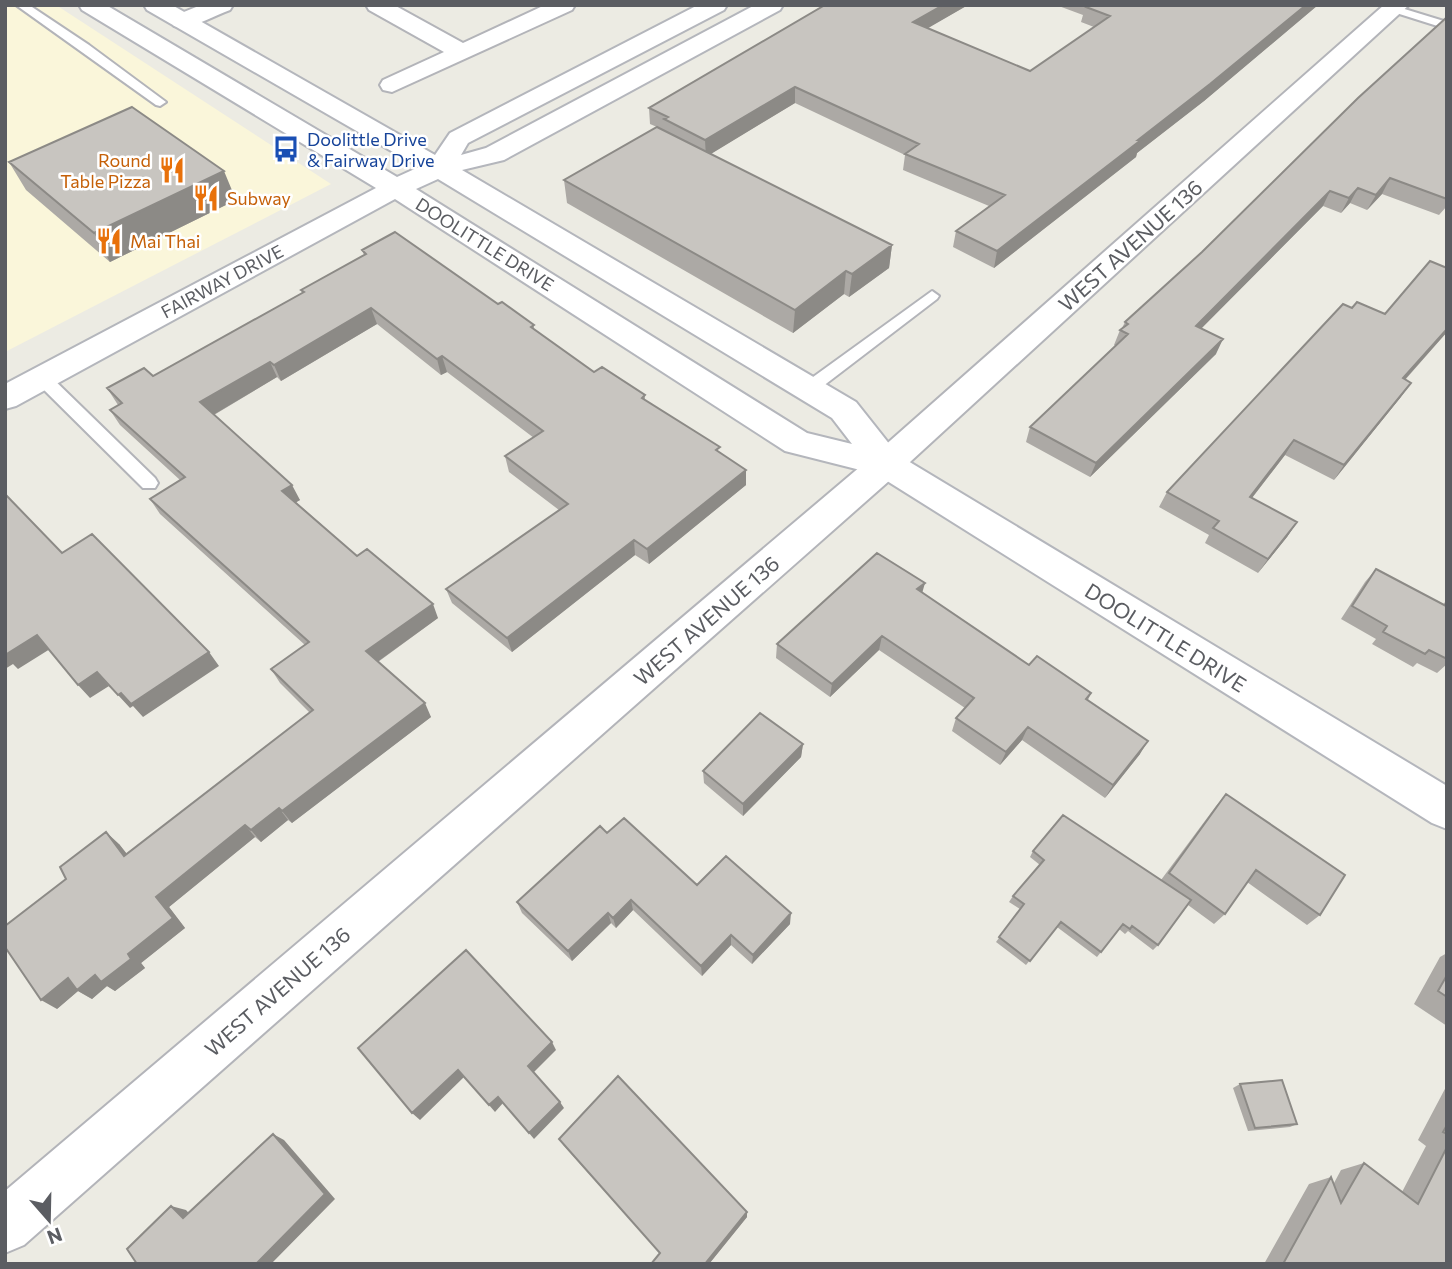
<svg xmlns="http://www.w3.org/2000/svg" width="1452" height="1269" viewBox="0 0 1452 1269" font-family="Commissioner,sans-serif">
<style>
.commercial{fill:#faf6da}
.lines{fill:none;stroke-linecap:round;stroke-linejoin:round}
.lane-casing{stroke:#b3b4b9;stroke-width:4}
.street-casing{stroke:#b3b4b9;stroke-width:4}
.secondary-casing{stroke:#b4b6bc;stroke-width:4}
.lane{fill:#fff;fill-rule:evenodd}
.street{fill:#fff;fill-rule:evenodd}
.secondary{fill:#fff;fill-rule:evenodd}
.wall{fill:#aca9a5}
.shaded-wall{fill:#8c8a86}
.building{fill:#c8c5c0;stroke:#8c8a86;stroke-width:2}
.labels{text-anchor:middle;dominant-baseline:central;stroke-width:5;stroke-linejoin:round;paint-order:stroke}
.far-transit-label{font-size:18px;fill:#164399;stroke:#fff;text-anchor:start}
.far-food-label{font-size:18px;fill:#c56008;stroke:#fff;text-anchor:start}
.far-street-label{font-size:18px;fill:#5b5d62;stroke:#fff}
.street-label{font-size:21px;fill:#5b5d62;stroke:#fff}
</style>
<rect width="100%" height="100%" fill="#ecebe3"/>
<path class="commercial" d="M 5,5 L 56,5 L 331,184 L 5,352 Z"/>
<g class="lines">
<g class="lane-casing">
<path id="lane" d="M 16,5 L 29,5 L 89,45 L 166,102 L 160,106 L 156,105 Z
M 1390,7 L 1398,7 L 1447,22 L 1447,29 L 1390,11 Z
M 932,291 L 939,296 L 937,299 L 814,393 L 802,393 L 800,389 L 802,385 Z
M 42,373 L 48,374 L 155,478 L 158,483 L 155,488 L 143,488 L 36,382 L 34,378 Z"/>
</g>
<g class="street-casing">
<path id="street" d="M 201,5 L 233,5 L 230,10 C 213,16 192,30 174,26 L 171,21 L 174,16 Z
M 366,5 L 394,5 L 463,43 L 545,5 L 575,5 L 572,10 L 392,92 L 383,90 L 380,85 L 383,80 L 444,52 L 369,10 Z
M 1384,5 L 1409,5 L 898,473 L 24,1245 L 5,1253 L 5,1191 L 874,455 Z"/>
</g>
<g class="secondary-casing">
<path id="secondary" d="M 79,5 L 106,5 L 397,177 L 419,167 L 147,10 L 144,5 L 172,5 L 435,155 L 450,133 L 698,5 L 727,5 L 724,10 L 468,143 L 461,155 L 486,148 L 755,5 L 783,5 L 780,10 L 504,160 L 462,170 L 856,402 L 898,455 L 1447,786 L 1447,829 L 1432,823 L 876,474 L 785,451 L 395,199 L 16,406 L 5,409 L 5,384 L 376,188 L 82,10 ZM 438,179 L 832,418 L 852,444 L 807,433 L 416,189 Z"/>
</g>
<use href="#lane" class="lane"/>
<use href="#street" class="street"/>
<use href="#secondary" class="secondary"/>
</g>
<path class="wall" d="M 825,5 L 968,5 L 927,28 L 1030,71 L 1094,27 L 1081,22 L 1083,15 L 1056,5 L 1318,5 L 1204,101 L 1137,153 L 1136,157 L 994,268 L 953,247 L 956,231 L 989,206 L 903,170 L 905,155 L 795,103 L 710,154 L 892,245 L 889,268 L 849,297 L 844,294 L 793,333 L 567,203 L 564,180 L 657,127 L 650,124 L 649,108 Z
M 1447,17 L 1447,206 L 1439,215 L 1382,194 L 1367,210 L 1350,203 L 1341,213 L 1323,206 L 1201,328 L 1216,354 L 1090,477 L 1026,442 L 1030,427 L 1116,346 L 1114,345 L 1120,330 L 1122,328 L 1125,322 L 1202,252 Z
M 9,162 L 236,200 L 110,262 L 26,190 Z
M 362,250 L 498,304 L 534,325 L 534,330 L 594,372 L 645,395 L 645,400 L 720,453 L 746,485 L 649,564 L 635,555 L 512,652 L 452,603 L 446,589 L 559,510 L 509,472 L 505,456 L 534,438 L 447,372 L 441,375 L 377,324 L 281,381 L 277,377 L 214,415 L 300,500 L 296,502 L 357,556 L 438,618 L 378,662 L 431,717 L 292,823 L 288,820 L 261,842 L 255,837 L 169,907 L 185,928 L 141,963 L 145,968 L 115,991 L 107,986 L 92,999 L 78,991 L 57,1009 L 119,844 L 127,854 L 310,713 L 280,683 L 271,669 L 305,645 L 160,514 L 150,499 L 180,480 L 120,425 L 110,410 L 118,405 L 107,388 L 153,376 L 302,293 L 301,290 L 364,255 Z
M 1352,308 L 1385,314 L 1447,332 L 1405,380 L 1411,383 L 1400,398 L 1334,480 L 1285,455 L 1252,498 L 1297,522 L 1287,537 L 1258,573 L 1205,543 L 1209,535 L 1159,507 L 1167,492 Z
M 1376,569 L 1443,605 L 1447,599 L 1447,664 L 1437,673 L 1417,663 L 1413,667 L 1372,644 L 1376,639 L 1341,619 L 1365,582 Z
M 922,593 L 1029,665 L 1091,693 L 1088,700 L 1140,754 L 1105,798 L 1022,740 L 1000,765 L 952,731 L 956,718 L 965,708 L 879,650 L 830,697 L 776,658 L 777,644 Z
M 803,744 L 801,757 L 743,816 L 704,783 L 703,771 Z
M 1226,794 L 1320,915 L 1307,925 L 1247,882 L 1225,914 L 1214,924 L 1188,905 L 1158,945 L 1153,950 L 1128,931 L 1125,934 L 1119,929 L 1097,957 L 1057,927 L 1026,965 L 996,942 L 1020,909 L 1009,902 L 1013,896 L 1040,865 L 1030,857 L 1033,851 L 1161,880 L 1216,806 Z
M 607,833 L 697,885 L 790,924 L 752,964 L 731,945 L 702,976 L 633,910 L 616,928 L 611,923 L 572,961 L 522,913 L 517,902 Z
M 1447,953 L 1447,1026 L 1414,1004 L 1440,957 Z
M 1240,1084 L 1297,1124 L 1290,1127 L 1248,1131 L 1233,1088 Z
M 1447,1085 L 1447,1264 L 1264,1264 L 1309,1184 L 1331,1177 L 1334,1183 L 1341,1170 L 1364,1163 L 1402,1192 L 1426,1146 L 1418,1140 Z
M 559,1139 L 747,1212 L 747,1217 L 709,1264 L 651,1264 L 660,1253 L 564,1146 Z"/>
<path class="shaded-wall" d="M 943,5 L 968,5 L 911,38 L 913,22 Z
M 1306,5 L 1318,5 L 1204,101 L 1137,153 L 1136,157 L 994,268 L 997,251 Z
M 795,87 L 795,103 L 706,157 L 705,140 Z
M 224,171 L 236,200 L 110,262 L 94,233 Z
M 1390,178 L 1382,194 L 1367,210 L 1376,195 Z
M 1358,188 L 1350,203 L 1341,213 L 1349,198 Z
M 1330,191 L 1323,206 L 1189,341 L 1196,326 Z
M 892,245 L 889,268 L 849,297 L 852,274 Z
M 846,271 L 844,294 L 793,333 L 795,310 Z
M 371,308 L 377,324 L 281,381 L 274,365 Z
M 1447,329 L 1447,332 L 1392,394 L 1403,378 Z
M 1223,339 L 1216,354 L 1090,477 L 1096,463 Z
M 442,356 L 447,372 L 441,375 L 437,359 Z
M 270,362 L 277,377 L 208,418 L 200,402 Z
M 1411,383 L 1400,398 L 1334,480 L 1344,465 Z
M 1294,440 L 1285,455 L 1241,512 L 1250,497 Z
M 746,470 L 746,485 L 649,564 L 647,549 Z
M 292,485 L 300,500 L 290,506 L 282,491 Z
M 1297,522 L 1287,537 L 1258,573 L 1268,559 Z
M 634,540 L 635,555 L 512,652 L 507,638 Z
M 925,583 L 921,597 L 917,589 Z
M 433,604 L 438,618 L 373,665 L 366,651 Z
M 37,635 L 50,649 L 18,669 L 13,664 L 5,669 L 5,655 Z
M 882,636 L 879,650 L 830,697 L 832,684 Z
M 209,652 L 219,666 L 143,717 L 133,706 L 130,708 L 118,695 Z
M 97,672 L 109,686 L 90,698 L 78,685 Z
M 425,703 L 431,717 L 292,823 L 282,811 Z
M 1028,727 L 1022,740 L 1000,765 L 1006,752 Z
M 1148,741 L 1140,754 L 1105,798 L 1113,785 Z
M 803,744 L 801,757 L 743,816 L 743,804 Z
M 279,808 L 288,820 L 261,842 L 251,830 Z
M 245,825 L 255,837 L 169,907 L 185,928 L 141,963 L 145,968 L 115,991 L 107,986 L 92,999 L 78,991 L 57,1009 L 41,1000 L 68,978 L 95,975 L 156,897 Z
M 106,832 L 119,844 L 137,867 L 124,856 Z
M 631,900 L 633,910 L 616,928 L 613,918 Z
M 608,913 L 611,923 L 572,961 L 568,951 Z
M 791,913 L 790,924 L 752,964 L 753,955 Z
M 731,935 L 731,945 L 702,976 L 701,966 Z
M 552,1042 L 556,1050 L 533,1073 L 528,1066 Z
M 458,1070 L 464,1077 L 420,1120 L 412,1113 Z
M 498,1097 L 503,1103 L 495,1112 L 489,1105 Z
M 560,1102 L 564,1108 L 534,1139 L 529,1133 Z
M 273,1134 L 284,1140 L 335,1199 L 271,1264 L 256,1264 Z
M 171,1206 L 186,1210 L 197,1222 L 183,1218 Z
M 747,1212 L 747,1217 L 709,1264 L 705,1264 Z"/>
<path class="building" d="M 825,5 L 943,5 L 913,22 L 1030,71 L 1110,16 L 1086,7 L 1088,5 L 1306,5 L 1210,84 L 1138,140 L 1141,140 L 997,251 L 956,231 L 1005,195 L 905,154 L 919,144 L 795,87 L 705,140 L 664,119 L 668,117 L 649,108 Z
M 1447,17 L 1447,199 L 1390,178 L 1376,195 L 1358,188 L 1349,198 L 1330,191 L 1196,326 L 1223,339 L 1096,463 L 1030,427 L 1128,334 L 1120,330 L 1128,324 L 1125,322 L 1202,252 L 1358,98 Z
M 132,107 L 224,171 L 94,233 L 9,162 Z
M 657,127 L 892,245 L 852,274 L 846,271 L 795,310 L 564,180 Z
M 395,232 L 498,304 L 502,302 L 534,325 L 531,327 L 594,372 L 602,367 L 645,395 L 642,398 L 720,447 L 716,450 L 746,470 L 647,549 L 634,540 L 507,638 L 446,589 L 568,504 L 505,456 L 543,431 L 442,356 L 437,359 L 371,308 L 274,365 L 270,362 L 200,402 L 292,485 L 282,491 L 357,556 L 367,549 L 433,604 L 366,651 L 425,703 L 282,811 L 279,808 L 251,830 L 245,825 L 156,897 L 173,918 L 128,954 L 131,959 L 101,982 L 95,975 L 77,990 L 68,978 L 41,1000 L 5,947 L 5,926 L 66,879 L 60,867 L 106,832 L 124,856 L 313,710 L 271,669 L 309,642 L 150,499 L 185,477 L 110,410 L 122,403 L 107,388 L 144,368 L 153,376 L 304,292 L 301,290 L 366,254 L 362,250 Z
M 1430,261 L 1447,268 L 1447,329 L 1403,378 L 1411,383 L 1344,465 L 1294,440 L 1250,497 L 1297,522 L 1268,559 L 1213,528 L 1219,521 L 1167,492 L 1343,304 L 1352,308 L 1357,302 L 1385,314 Z
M 5,494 L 62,553 L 92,534 L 209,652 L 131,704 L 121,693 L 118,695 L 97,672 L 78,685 L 37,635 L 5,655 Z
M 877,553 L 925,583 L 917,589 L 1029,665 L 1037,656 L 1091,693 L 1086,699 L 1148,741 L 1113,785 L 1028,727 L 1006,752 L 956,718 L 974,698 L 882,636 L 832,684 L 777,644 Z
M 1376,569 L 1446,606 L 1447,605 L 1447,659 L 1429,650 L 1425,654 L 1383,632 L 1387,626 L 1352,606 Z
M 760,713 L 803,744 L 743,804 L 703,771 Z
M 1226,794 L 1345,875 L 1320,915 L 1256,870 L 1225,914 L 1169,873 Z
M 1063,815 L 1191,900 L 1158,945 L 1132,926 L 1130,929 L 1123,924 L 1101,952 L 1061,922 L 1030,961 L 999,937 L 1024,904 L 1013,896 L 1044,860 L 1033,851 Z
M 624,818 L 697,885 L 726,856 L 791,913 L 753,955 L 731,935 L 701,966 L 631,900 L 613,918 L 608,913 L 568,951 L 517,902 L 600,826 L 607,833 Z
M 466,950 L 552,1042 L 528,1066 L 560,1102 L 529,1133 L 498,1097 L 489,1105 L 458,1070 L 412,1113 L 358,1048 Z
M 1447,975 L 1447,997 L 1438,991 Z
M 618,1076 L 747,1212 L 705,1264 L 651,1264 L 660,1253 L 559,1139 Z
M 1282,1080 L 1297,1124 L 1255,1128 L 1240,1084 Z
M 1447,1125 L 1447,1134 L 1443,1132 Z
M 273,1134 L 325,1194 L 256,1264 L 137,1264 L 127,1249 L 171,1206 L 183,1218 Z
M 1447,1147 L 1447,1264 L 1283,1264 L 1331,1177 L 1341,1203 L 1364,1163 L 1418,1204 Z"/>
<defs>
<g id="bus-bare" transform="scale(2.1)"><path d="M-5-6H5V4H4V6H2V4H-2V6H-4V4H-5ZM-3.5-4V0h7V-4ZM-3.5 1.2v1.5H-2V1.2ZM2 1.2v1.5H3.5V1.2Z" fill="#1a4fb4" stroke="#fff" stroke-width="2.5" paint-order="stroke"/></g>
<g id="restaurant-bare" transform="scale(2.1)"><path d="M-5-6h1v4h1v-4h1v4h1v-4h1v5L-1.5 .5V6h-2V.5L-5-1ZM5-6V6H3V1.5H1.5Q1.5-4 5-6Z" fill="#e8710a" stroke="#fff" stroke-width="2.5" paint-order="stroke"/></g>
</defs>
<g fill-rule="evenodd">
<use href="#bus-bare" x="286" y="149"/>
<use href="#restaurant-bare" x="172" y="170"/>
<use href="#restaurant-bare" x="206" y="198"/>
<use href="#restaurant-bare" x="109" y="241"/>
</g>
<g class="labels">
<g class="far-transit-label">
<text x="307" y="139">Doolittle Drive<tspan x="307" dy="21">&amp; Fairway Drive</tspan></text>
</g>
<g class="far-food-label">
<text x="151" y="160" text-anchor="end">Round<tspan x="151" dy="21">Table Pizza</tspan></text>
<text x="227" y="198">Subway</text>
<text x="130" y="241">Mai Thai</text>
</g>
<g class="far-street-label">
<text transform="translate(485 244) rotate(32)">DOOLITTLE DRIVE</text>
<text transform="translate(222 281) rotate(-28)">FAIRWAY DRIVE</text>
</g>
<g class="street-label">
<text transform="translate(1130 245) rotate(-42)">WEST AVENUE 136</text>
<text transform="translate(706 620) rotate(-41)">WEST AVENUE 136</text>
<text transform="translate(1166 637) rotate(32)">DOOLITTLE DRIVE</text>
<text transform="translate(277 991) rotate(-41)">WEST AVENUE 136</text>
</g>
</g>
<rect width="1452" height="1269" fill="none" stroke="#5b5d62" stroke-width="14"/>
<g transform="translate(49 1220) rotate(160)" stroke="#ffffff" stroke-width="5" paint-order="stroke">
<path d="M0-5L12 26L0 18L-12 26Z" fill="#5b5d62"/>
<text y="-10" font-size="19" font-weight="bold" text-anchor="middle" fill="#5b5d62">N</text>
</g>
</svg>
